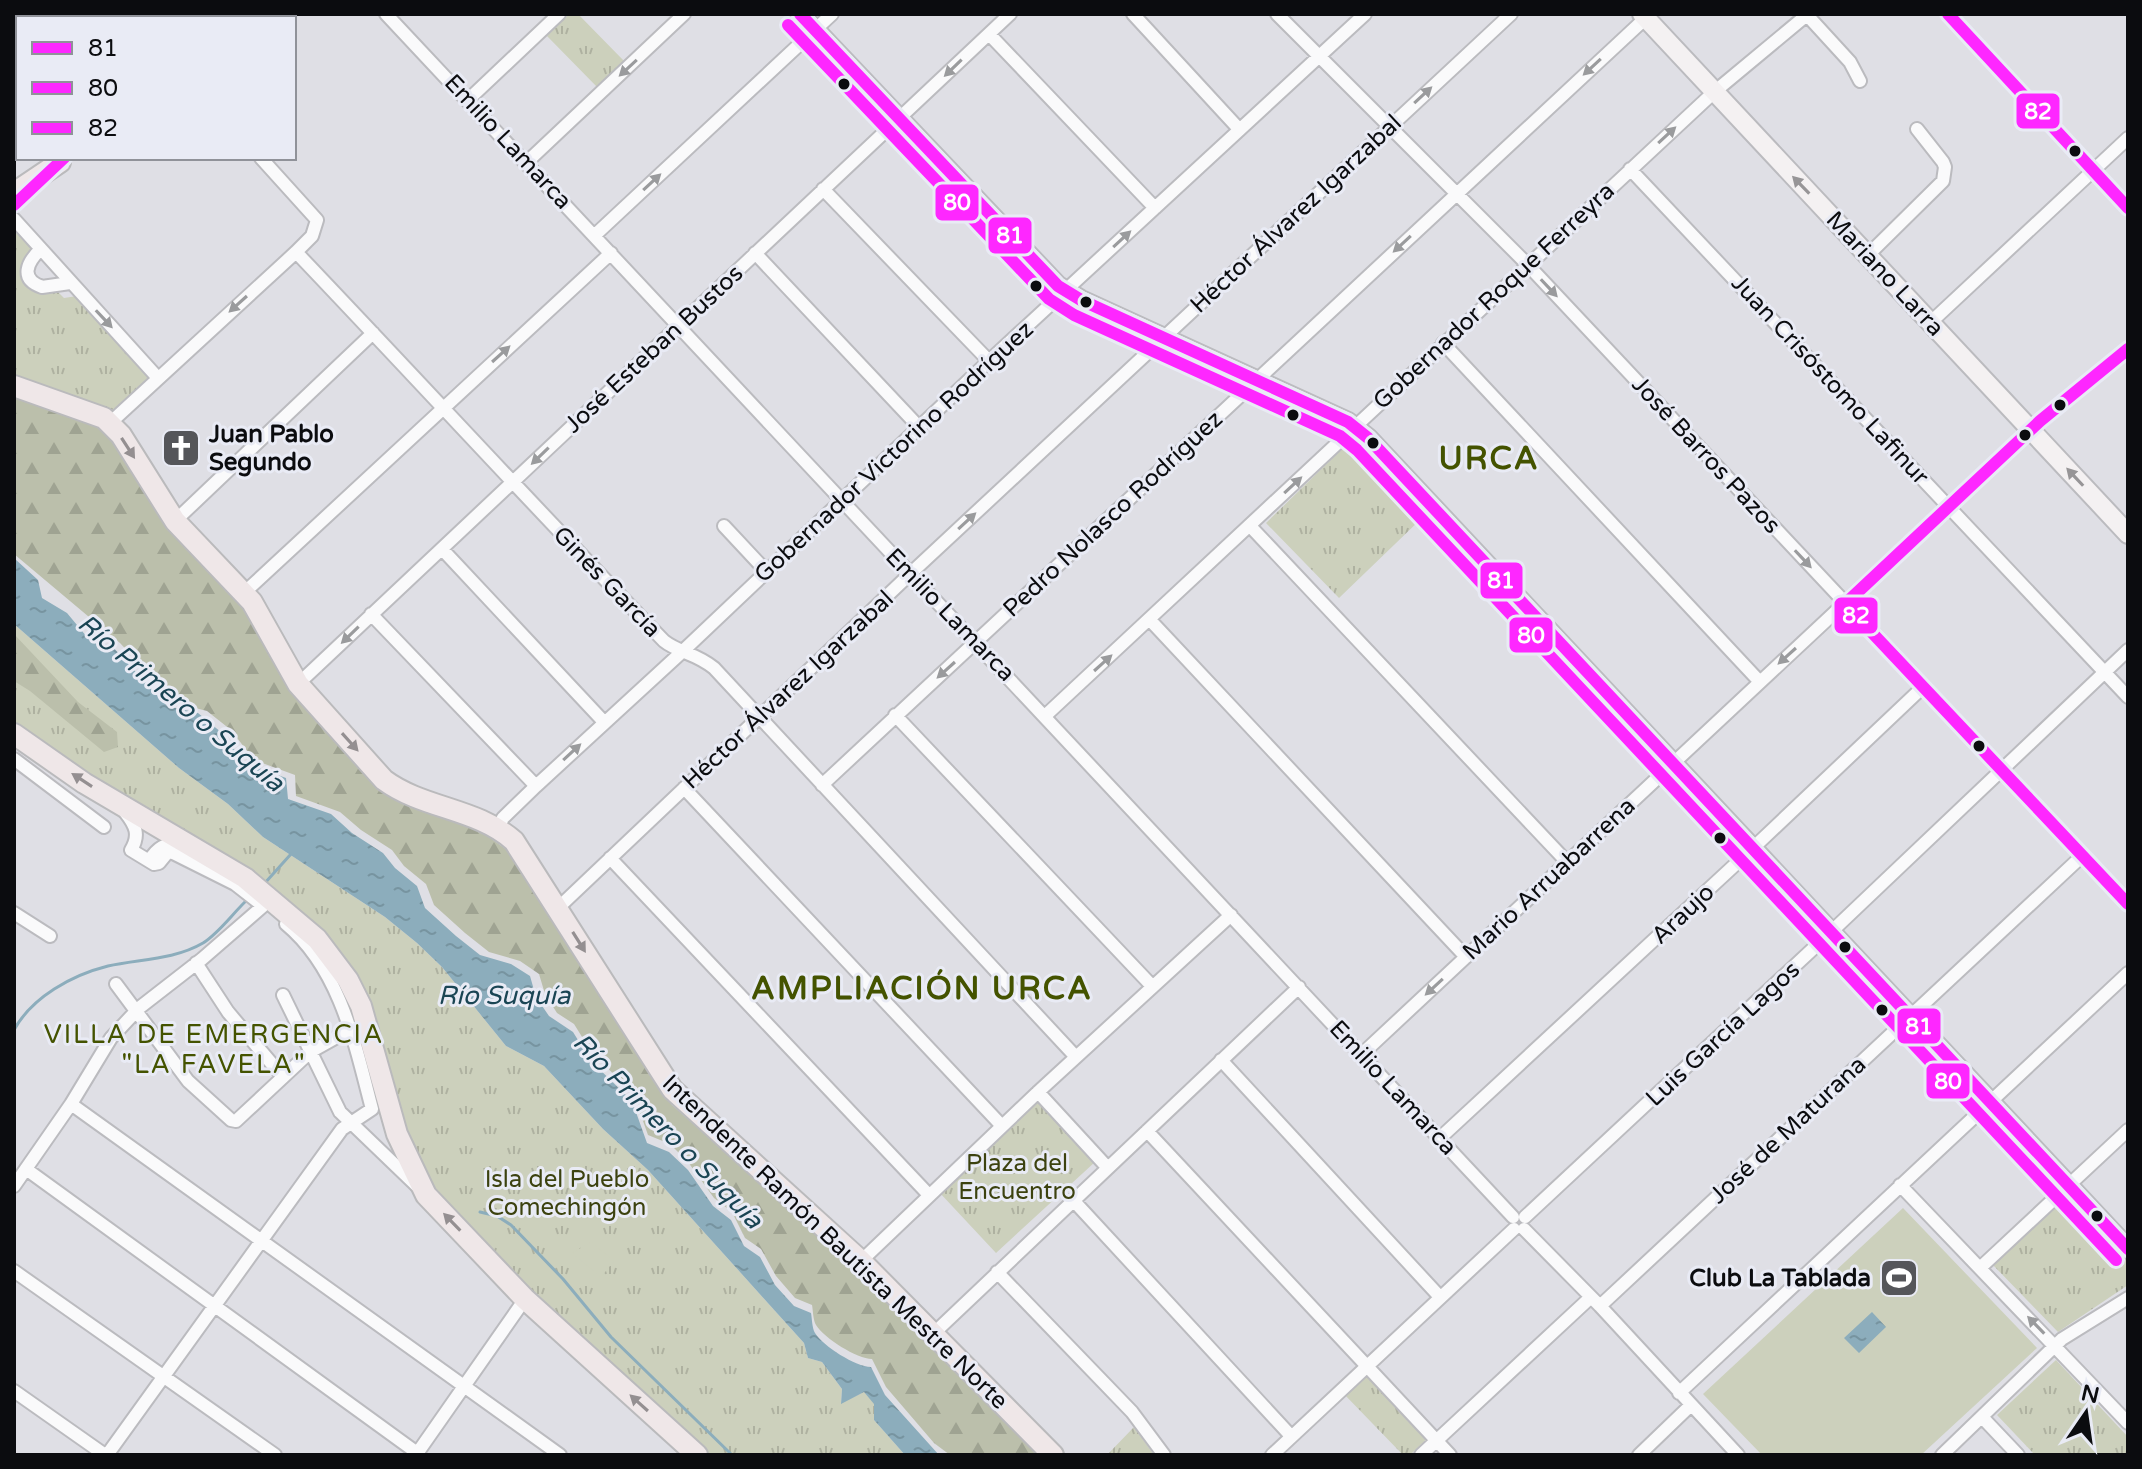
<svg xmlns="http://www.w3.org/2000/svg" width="2142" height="1469" viewBox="0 0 2142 1469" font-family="'Varela Round',sans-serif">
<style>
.grass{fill:url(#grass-tufts)}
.forest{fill:url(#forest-firs)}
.pitch{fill:#ccd0bc}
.water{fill:url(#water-ripples)}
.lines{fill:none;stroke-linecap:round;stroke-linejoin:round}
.stream{stroke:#8cadbc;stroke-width:3}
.minor-casing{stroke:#bbbbbf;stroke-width:16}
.secondary-casing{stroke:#bbbbbf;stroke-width:22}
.primary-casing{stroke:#bababc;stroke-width:24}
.minor{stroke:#fafafb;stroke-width:12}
.secondary{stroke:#f4f1f2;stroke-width:18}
.primary{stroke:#efe7e8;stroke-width:20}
.bus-1-casing{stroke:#e9ebf5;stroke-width:18}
.bus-2-casing{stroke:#e9ebf5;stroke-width:18}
.bus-3-casing{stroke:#e9ebf5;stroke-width:18}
.bus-1{stroke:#fe27ff;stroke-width:12}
.bus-2{stroke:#fe27ff;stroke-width:12}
.bus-3{stroke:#fe27ff;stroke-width:12}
.oneway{fill:#9a9b9d}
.oneway2{fill:#979597}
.oneway3{fill:#948f91}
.bus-dot{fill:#0b0c0f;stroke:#e9ebf5;stroke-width:3}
.labels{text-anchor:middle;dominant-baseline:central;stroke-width:6;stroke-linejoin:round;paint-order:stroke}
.street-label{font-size:24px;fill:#0b0c0f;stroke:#e9ebf5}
.poi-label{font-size:24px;font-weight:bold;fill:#0b0c0f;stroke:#e9ebf5;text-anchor:start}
.park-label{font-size:24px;fill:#3c420f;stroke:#e9ebf5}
.water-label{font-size:26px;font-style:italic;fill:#1a4554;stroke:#e9ebf5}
.neighbourhood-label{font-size:26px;letter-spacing:2px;fill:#445300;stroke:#e9ebf5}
.district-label{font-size:32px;font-weight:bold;letter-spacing:2px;fill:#445300;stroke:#e9ebf5}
.line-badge{stroke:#e9ebf5;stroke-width:3}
.badge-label{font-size:22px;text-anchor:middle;font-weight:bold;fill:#fff}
</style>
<defs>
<pattern id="grass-tufts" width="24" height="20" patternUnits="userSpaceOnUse" patternTransform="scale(2)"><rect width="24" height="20" fill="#ccd0bc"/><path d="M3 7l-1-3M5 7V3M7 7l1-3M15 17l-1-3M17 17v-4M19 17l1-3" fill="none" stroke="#aeb1a0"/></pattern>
<pattern id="forest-firs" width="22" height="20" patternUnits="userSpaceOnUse" patternTransform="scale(2)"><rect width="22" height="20" fill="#bbbfab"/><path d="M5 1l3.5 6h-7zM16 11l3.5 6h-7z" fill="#9fa392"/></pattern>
<pattern id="water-ripples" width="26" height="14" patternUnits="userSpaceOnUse" patternTransform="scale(2)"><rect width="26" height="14" fill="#8cadbc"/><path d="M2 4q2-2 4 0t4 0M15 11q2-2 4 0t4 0" fill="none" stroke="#7794a0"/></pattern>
</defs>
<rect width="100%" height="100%" fill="#dfdfe5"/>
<path class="grass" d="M 569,14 L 578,14 L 625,62 L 598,88 L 547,36 Z
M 14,231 L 34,250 L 23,262 L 22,271 L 55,289 L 64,298 L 77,296 L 150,378 L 115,412 L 105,410 L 14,377 Z
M 1349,442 L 1422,518 L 1339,598 L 1266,523 Z
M 14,624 L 179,768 L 228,804 L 263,837 L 385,917 L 417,943 L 442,967 L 506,1046 L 544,1066 L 603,1129 L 648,1170 L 804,1343 L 808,1358 L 822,1362 L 842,1389 L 841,1403 L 864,1392 L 875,1404 L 874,1420 L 905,1455 L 697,1455 L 426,1195 L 378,1063 L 317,939 L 14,734 Z
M 1038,1101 L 1095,1162 L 996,1253 L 939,1192 Z
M 2067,1195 L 2128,1259 L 2128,1285 L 2058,1332 L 1993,1265 Z
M 2056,1360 L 2128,1437 L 2128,1452 L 2125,1455 L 2035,1455 L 1997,1415 Z
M 1366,1370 L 1430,1436 L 1410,1455 L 1403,1455 L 1342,1392 Z
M 1134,1427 L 1154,1455 L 1107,1455 Z"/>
<path class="forest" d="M 14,396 L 105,430 L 171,532 L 238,600 L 292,692 L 384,794 L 485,834 L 507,850 L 672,1105 L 835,1249 L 1046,1455 L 950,1455 L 934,1443 L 886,1387 L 872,1359 C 857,1359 824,1338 816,1325 C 813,1320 813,1310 812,1305 L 795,1298 L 776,1276 L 761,1249 L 745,1238 L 732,1212 L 714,1198 L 688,1162 L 670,1144 L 648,1135 L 633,1093 L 592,1053 L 574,1024 L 557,1013 L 545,994 L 539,974 L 520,961 L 489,952 L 465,933 L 434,905 L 426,884 L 404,866 L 392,850 L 361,830 L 340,812 L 296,796 L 295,775 L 254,760 L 231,730 L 207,711 L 176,703 L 120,643 L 14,554 Z
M 14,634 L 78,702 L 117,732 L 118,747 L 104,752 L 30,691 L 14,681 Z"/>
<path class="pitch" d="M 1903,1208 L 2037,1348 L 1921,1455 L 1762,1455 L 1703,1394 Z
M 591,1242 L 614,1261 L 601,1277 L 572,1253 Z"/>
<path class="water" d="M 14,558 L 38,580 L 42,598 L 67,613 L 92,643 L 111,645 L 167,706 L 198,713 L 222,733 L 245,763 L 286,778 L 288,799 L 331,814 L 352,833 L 383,853 L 395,868 L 417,886 L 425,908 L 456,936 L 480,955 L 511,964 L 530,976 L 536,997 L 549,1016 L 573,1032 L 591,1061 L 632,1101 L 647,1143 L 669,1152 L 688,1170 L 713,1206 L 731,1220 L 744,1246 L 760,1257 L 775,1285 L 794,1306 L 811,1313 C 812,1318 812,1328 815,1333 C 823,1346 856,1367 871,1367 L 885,1395 L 939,1455 L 905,1455 L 874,1420 L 874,1404 L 864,1392 L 841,1404 L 842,1389 L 822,1362 L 808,1358 L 804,1343 L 648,1170 L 603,1129 L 544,1066 L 506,1046 L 442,967 L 417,943 L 385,917 L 263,837 L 228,804 L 179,768 L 14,624 Z
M 1872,1312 L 1886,1327 L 1859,1353 L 1844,1338 Z"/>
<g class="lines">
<path class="stream" d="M 264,884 L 291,854
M 14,1030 C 32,997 72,975 108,966 C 139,959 174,960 203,943 C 219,933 233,913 247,900
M 480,1212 L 497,1216 L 511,1225 L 563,1279 L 611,1337 L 732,1455"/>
<g class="minor-casing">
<path id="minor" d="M 386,14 L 1513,1217
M 1133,14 L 1239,129
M 1277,14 L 1527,264 L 2128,904
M 1948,14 L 2128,208
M 1807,15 L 1850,62 L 1860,81
M 158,18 L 161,14
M 989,34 L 1155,208
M 468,100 L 559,14
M 14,149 L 18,146
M 261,158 L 317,220 L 312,236 L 296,252 C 419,381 540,513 664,641 C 679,653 696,653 714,668 L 1076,1057
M 527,162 L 684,14
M 1630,169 L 2128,697
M 823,189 L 989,361
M 14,219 L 158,378
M 595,235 L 832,14
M 41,249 C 27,262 19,279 42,287 L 70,283
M 755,253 L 919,427
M 1868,255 L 1943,181 L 1945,167 L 1943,162 L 1917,129
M 1931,322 L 2128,138
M 1443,343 L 1760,682
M 110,423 L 296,252
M 175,521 L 373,333
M 724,526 L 766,571
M 1250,526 L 1567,862
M 442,549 L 604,722
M 245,592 L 611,253
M 371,614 L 536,786
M 1150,620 L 1466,957
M 298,684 L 1010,14
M 895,715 L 1152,986
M 1046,715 L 1713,93 L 1808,14
M 14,759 L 104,827
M 822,785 L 1650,14
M 684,788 L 1002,1126
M 125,812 C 136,826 140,835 131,850 L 154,864 L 159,863 L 168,852 L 173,853 L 235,884 L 262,905
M 498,828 L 503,818 L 536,786 L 684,650 L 989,361 L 1365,14
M 610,858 L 929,1195
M 149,861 C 157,848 165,842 181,845
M 558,908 L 910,574 L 1511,14
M 14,913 L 50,936
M 196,963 L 228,1012 L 283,1077
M 116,984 L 188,1081 L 231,1120 L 236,1121 L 310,1052 L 351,1029
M 283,995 L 340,1112 L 418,1187
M 1361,1055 L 2030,430 L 2128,349
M 1221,1060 L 1440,1297
M 1038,1092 L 1107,1167
M 71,1104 L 560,1455
M 1147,1131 L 1450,1455
M 1440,1138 L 1752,849 L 1923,687
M 26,1169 L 420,1455
M 1900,1185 L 2128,1423
M 14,1186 L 71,1104 L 111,1038 L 139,1008 L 202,959 L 263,906
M 1073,1200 L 1291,1436
M 1525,1217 L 1831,932 L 2128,650
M 1524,1229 L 1600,1306 L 1738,1455
M 861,1261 L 1038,1092 L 1231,915
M 1980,1268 L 2128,1130
M 14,1271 L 275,1455
M 997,1272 L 1132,1412 L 1164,1455
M 1600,1306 L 2082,856
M 932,1335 L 1299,987
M 14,1391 L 105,1455
M 1679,1393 L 2128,973
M 1982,1417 L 2018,1455
M 107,1455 L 342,1129 L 372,1109 C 355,1044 340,969 286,924
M 416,1455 L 525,1299
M 1272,1455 L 1514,1229
M 1421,1455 L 1591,1297
M 1639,1455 L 1691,1405
M 1942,1455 L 2062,1339 L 2128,1298"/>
</g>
<g class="secondary-casing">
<path id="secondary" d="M 800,14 L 1058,286 L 1081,300 L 1348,422 L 1368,438 L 2128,1249
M 1642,14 L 2128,534
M 213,18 L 218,14"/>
</g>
<g class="primary-casing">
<path id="primary" d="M 14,193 L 60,162
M 14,386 L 104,418 L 121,435 L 175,521 L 252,602 L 298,684 L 384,780 C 423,809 477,808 514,841 L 672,1089 L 861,1261 L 1053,1455
M 14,734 L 84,783 L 245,878 L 317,939 L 348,980 L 361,1006 L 397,1134 L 426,1195 L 525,1299 L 697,1455"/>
</g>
<use href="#minor" class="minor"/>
<use href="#secondary" class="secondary"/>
<use href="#primary" class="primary"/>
<g class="bus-1-casing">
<path id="bus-1" d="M 800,14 L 1058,286 L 1081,300 L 1348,422 L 1368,438 L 2128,1249
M 14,205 L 64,158"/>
</g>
<g class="bus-2-casing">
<path id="bus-2" d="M 788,25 L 1049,299 L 1074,315 L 1340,436 L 1357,450 L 2116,1260"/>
</g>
<g class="bus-3-casing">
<path id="bus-3" d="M 1948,14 L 2128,208
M 2128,349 L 2040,421 L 1845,604 L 2128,904"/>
</g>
<use href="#bus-1" class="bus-1"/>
<use href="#bus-2" class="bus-2"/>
<use href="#bus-3" class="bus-3"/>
</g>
<defs><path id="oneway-solid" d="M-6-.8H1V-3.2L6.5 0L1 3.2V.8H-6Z" transform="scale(2)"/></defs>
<g class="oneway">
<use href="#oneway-solid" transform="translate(1592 67) rotate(137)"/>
<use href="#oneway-solid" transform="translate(628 68) rotate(137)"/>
<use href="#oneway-solid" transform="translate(953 68) rotate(136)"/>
<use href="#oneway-solid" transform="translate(1423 95) rotate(-43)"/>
<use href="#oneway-solid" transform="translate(1667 135) rotate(-43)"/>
<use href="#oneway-solid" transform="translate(652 182) rotate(-43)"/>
<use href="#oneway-solid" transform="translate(1122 239) rotate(-43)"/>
<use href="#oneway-solid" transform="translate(1402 244) rotate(137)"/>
<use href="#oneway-solid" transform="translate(1549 288) rotate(47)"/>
<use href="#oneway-solid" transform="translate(238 304) rotate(138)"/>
<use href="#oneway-solid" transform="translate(104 319) rotate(47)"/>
<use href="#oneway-solid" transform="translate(501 354) rotate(-42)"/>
<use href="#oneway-solid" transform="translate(540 456) rotate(136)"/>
<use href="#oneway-solid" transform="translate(1293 485) rotate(-43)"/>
<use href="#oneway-solid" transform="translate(967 521) rotate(-43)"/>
<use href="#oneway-solid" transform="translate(1803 559) rotate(47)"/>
<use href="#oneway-solid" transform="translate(350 635) rotate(136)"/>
<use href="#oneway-solid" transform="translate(1787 656) rotate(138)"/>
<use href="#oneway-solid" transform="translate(1103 663) rotate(-42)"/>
<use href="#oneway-solid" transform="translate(946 670) rotate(138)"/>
<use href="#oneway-solid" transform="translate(572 752) rotate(-43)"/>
<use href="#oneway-solid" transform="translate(1434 987) rotate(137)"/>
<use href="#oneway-solid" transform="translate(2036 1325) rotate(-134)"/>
</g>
<g class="oneway2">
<use href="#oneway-solid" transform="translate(1801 185) rotate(-134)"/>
<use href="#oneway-solid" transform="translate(2075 477) rotate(-133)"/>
</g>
<g class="oneway3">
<use href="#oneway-solid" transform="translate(128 448) rotate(57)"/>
<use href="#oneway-solid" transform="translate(350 742) rotate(48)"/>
<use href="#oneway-solid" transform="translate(82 780) rotate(-147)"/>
<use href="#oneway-solid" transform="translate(579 942) rotate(58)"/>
<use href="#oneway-solid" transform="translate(452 1222) rotate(-134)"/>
<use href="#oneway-solid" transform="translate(639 1403) rotate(-138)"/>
</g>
<defs>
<g id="church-square" transform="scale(2)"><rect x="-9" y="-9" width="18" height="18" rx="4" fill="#55565a" stroke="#e9ebf5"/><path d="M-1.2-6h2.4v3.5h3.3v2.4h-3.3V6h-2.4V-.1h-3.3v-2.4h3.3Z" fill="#fff"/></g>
<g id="stadium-square" transform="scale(2)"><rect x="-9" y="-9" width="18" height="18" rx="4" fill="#55565a" stroke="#e9ebf5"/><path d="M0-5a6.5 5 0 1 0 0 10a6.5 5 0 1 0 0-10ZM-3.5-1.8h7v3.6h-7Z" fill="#fff"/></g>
</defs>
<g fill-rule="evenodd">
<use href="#church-square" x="181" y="448"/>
<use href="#stadium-square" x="1899" y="1278"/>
</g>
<g class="bus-dot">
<circle cx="844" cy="84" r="7"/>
<circle cx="2075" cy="151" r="7"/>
<circle cx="1036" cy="286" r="7"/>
<circle cx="1086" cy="302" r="7"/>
<circle cx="2060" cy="405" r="7"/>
<circle cx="1293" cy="415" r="7"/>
<circle cx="2025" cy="435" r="7"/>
<circle cx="1373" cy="443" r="7"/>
<circle cx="1979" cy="746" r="7"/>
<circle cx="1720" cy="838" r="7"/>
<circle cx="1845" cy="947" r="7"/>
<circle cx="1882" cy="1010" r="7"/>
<circle cx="2097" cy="1216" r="7"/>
</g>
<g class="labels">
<g class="street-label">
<text transform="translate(508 142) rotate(47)">Emilio Lamarca</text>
<text transform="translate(1296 214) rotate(-43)">Héctor Álvarez Igarzabal</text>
<text transform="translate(1885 274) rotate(47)">Mariano Larra</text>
<text transform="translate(1494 296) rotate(-43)">Gobernador Roque Ferreyra</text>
<text transform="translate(654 349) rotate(-43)">José Esteban Bustos</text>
<text transform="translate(1830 380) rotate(47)">Juan Crisóstomo Lafinur</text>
<text transform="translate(894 452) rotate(-43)">Gobernador Victorino Rodríguez</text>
<text transform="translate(1706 455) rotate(47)">José Barros Pazos</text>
<text transform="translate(1113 514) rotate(-43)">Pedro Nolasco Rodríguez</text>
<text transform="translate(607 582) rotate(46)">Ginés García</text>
<text transform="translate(950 615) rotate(46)">Emilio Lamarca</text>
<text transform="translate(788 690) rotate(-43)">Héctor Álvarez Igarzabal</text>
<text transform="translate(1549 879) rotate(-43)">Mario Arruabarrena</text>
<text transform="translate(1683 914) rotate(-43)">Araujo</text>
<text transform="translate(1723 1034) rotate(-43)">Luis García Lagos</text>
<text transform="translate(1393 1088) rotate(47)">Emilio Lamarca</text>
<text transform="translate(1788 1130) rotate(-43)">José de Maturana</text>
<text transform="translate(835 1242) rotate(44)">Intendente Ramón Bautista Mestre Norte</text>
</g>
<g class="poi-label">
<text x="209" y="434">Juan Pablo<tspan x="209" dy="28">Segundo</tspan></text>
<text x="1871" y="1278" text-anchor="end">Club La Tablada</text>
</g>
<g class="park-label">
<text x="1017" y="1163">Plaza del<tspan x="1017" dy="28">Encuentro</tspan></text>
<text x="567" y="1179">Isla del Pueblo<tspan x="567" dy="28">Comechingón</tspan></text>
</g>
<g class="water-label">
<text transform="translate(181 703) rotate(40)">Río Primero o Suquía</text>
<text x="504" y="995">Río Suquía</text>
<text transform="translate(668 1131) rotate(46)">Río Primero o Suquía</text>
</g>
<g class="neighbourhood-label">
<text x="214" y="1034">VILLA DE EMERGENCIA<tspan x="214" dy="30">"LA FAVELA"</tspan></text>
</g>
<g class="district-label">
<text x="1489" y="459">URCA</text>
<text x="922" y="989">AMPLIACIÓN URCA</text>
</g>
</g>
<g class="line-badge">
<rect x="2015" y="92" width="46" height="38" rx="8" fill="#fe27ff"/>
<rect x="934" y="183" width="46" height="39" rx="8" fill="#fe27ff"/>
<rect x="987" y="216" width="46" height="39" rx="8" fill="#fe27ff"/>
<rect x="1479" y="561" width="45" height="39" rx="8" fill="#fe27ff"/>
<rect x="1833" y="596" width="46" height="39" rx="8" fill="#fe27ff"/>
<rect x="1508" y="616" width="46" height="38" rx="8" fill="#fe27ff"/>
<rect x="1896" y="1007" width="46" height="38" rx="8" fill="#fe27ff"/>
<rect x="1925" y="1062" width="46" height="38" rx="8" fill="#fe27ff"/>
</g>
<g class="badge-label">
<text x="2038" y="119">82</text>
<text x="957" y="210">80</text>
<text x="1010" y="243">81</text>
<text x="1501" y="588">81</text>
<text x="1856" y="623">82</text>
<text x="1531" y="643">80</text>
<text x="1919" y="1034">81</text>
<text x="1948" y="1089">80</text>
</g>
<rect width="2142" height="1469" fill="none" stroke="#0b0c0f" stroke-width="32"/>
<rect x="16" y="16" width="280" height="144" fill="#e9ebf5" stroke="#909299" stroke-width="2"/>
<rect x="32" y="42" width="40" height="12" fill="#fe27ff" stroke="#909299" stroke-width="2"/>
<text x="88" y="56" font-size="24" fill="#0b0c0f">81</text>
<rect x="32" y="82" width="40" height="12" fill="#fe27ff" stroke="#909299" stroke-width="2"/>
<text x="88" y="96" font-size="24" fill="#0b0c0f">80</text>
<rect x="32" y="122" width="40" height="12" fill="#fe27ff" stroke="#909299" stroke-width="2"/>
<text x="88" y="136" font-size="24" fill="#0b0c0f">82</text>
<g transform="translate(2086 1413) rotate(13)" stroke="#e9ebf5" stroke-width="6" paint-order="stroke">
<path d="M0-6L14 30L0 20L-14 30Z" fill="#0b0c0f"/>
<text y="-12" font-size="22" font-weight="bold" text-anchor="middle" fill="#0b0c0f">N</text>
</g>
</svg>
